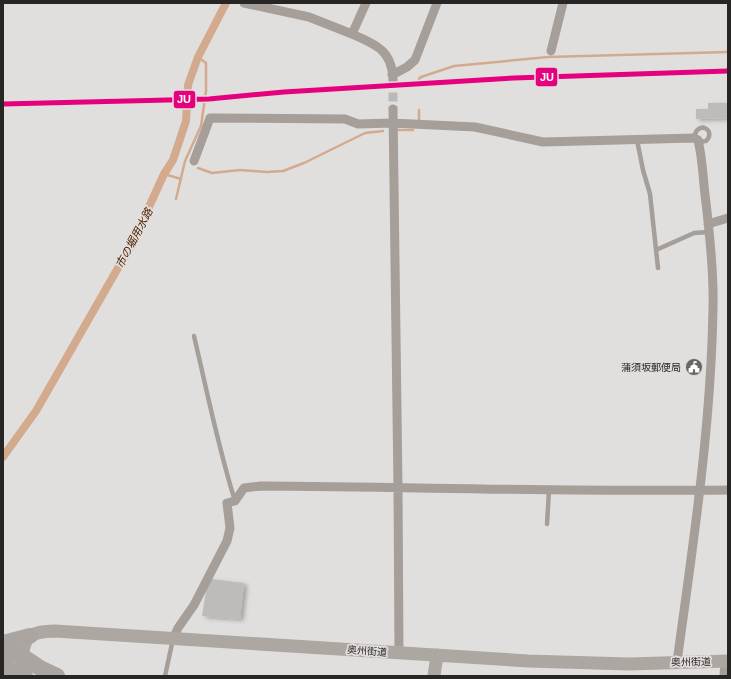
<svg xmlns="http://www.w3.org/2000/svg" width="731" height="679" viewBox="0 0 731 679" font-family="Helvetica,'Noto Sans JP',sans-serif">
<style>
.lines{fill:none;stroke-linecap:round;stroke-linejoin:round}
.stream{stroke:#d4aa8f;stroke-width:2.5}
.canal{stroke:#d4aa8f;stroke-width:8}
.building{fill:#bebcbb;filter:url(#shadow)}
.street-tunnel{stroke:#bcbab8;stroke-width:9;stroke-dasharray:9 4.5;stroke-linecap:butt}
.lane{stroke:#a59e99;stroke-width:4.5}
.street{stroke:#a59e99;stroke-width:9}
.secondary{stroke:#ada7a2;stroke-width:13}
.highway{stroke:#aaa5a1;stroke-width:16}
.rail-1-casing{stroke:#e3dedb;stroke-width:8}
.rail-1{stroke:#e5007d;stroke-width:5}
.labels{text-anchor:middle;dominant-baseline:central;stroke-width:3.5;stroke-linejoin:round;paint-order:stroke}
.poi-label{font-size:10px;fill:#282625;stroke:#e3dedb;text-anchor:end}
.street-label{font-size:10px;fill:#282625;stroke:#e3dedb}
.water-label{font-size:11px;font-style:italic;fill:#4d2608;stroke:#e3dedb}
.line-badge{stroke:#e3dedb;stroke-width:1.5}
.badge-label{font-size:11px;text-anchor:middle;font-weight:bold;fill:#fff}
</style>
<defs>
<filter id="shadow"><feDropShadow dx="3.5" dy="2" stdDeviation="2" flood-color="#0004"/></filter>
</defs>
<rect width="100%" height="100%" fill="#e1dfdd"/>
<g class="lines">
<path class="stream" d="M 419,79 L 421,77 L 454,66 L 548,57 L 728,52
M 419,110 L 419,120
M 396,130 L 413,130
M 198,168 L 212,173 L 240,170 L 267,172 L 283,171 L 304,163 L 365,133 L 383,131
M 164,174 L 181,179
M 176,199 L 185,161 L 201,126 L 206,91 L 206,63 L 198,57"/>
<path class="canal" d="M 3,457 L 36,411 L 134,240 L 164,174 L 173,160 L 186,121 L 188,85 L 198,57 L 226,3"/>
</g>
<path class="building" d="M 708,103 L 728,103 L 728,118 L 696,119 L 696,109 L 708,109 Z
M 211,579 L 244,583 L 240,619 L 202,616 L 206,590 Z"/>
<g class="lines">
<path class="street-tunnel" d="M 393,79 L 393,109"/>
<path class="lane" d="M 694,138 C 697,119 717,130 706,141 L 699,142
M 637,140 L 643,170 L 650,194 L 658,268
M 656,250 L 694,233 L 709,232
M 194,336 C 207,391 218,447 235,501
M 547,524 L 549,490
M 165,676 L 173,639"/>
<path class="street" d="M 244,3 L 309,17 L 352,34
M 366,3 L 352,34 C 375,44 392,50 393,79
M 551,51 L 563,3
M 392,75 L 407,67 L 415,60 L 437,3
M 393,109 L 398,487 L 399,653
M 194,161 L 210,118 L 345,119 L 358,124 L 392,123 L 475,127 L 543,142 L 694,138 L 698,140 C 703,160 703,182 706,203 C 710,237 714,273 713,308 C 711,427 693,545 677,662
M 708,224 L 728,218
M 173,639 L 178,628 L 194,605 L 227,541 L 230,528 L 227,503 L 235,501 L 244,488 L 261,486 C 417,487 572,492 728,490
M 724,676 L 725,661"/>
<path class="secondary" d="M 21,666 C 24,638 25,632 55,631 L 528,661 L 629,664 L 728,661
M 434,676 L 437,655"/>
<path class="highway" d="M 3,643 L 30,636
M 3,652 L 22,656 L 40,668 L 57,676
M 3,667 L 25,676"/>
<g class="rail-1-casing">
<path id="rail-1" d="M 3,104 L 209,99 L 284,92 L 514,78 L 728,71"/>
</g>
<use href="#rail-1" class="rail-1"/>
</g>
<defs>
<g id="civic-disc" transform="scale(0.9)"><circle r="9.5" fill="#696765" stroke="#e3dedb"/><path d="M-.6-6.5H3V-4.5H.6V-3L4-1V1h2V6H-6V1h2V-1L-.6-3ZM-1.2 2.5V6h2.4V2.5Z" fill="#fff"/></g>
</defs>
<g fill-rule="evenodd">
<use href="#civic-disc" x="694" y="367"/>
</g>
<g class="labels">
<g class="poi-label">
<text x="681" y="367">蒲須坂郵便局</text>
</g>
<g class="street-label">
<text transform="translate(367 651) rotate(4)">奥州街道</text>
<text transform="translate(691 662) rotate(-1)">奥州街道</text>
</g>
<g class="water-label">
<text transform="translate(134 238) rotate(-62)">市の堀用水路</text>
</g>
</g>
<g class="line-badge">
<rect x="535" y="67" width="23" height="20" rx="4" fill="#e5007d"/>
<rect x="173" y="90" width="23" height="19" rx="4" fill="#e5007d"/>
</g>
<g class="badge-label">
<text x="547" y="81">JU</text>
<text x="184" y="103">JU</text>
</g>
<rect width="731" height="679" fill="none" stroke="#282625" stroke-width="8"/>
</svg>
